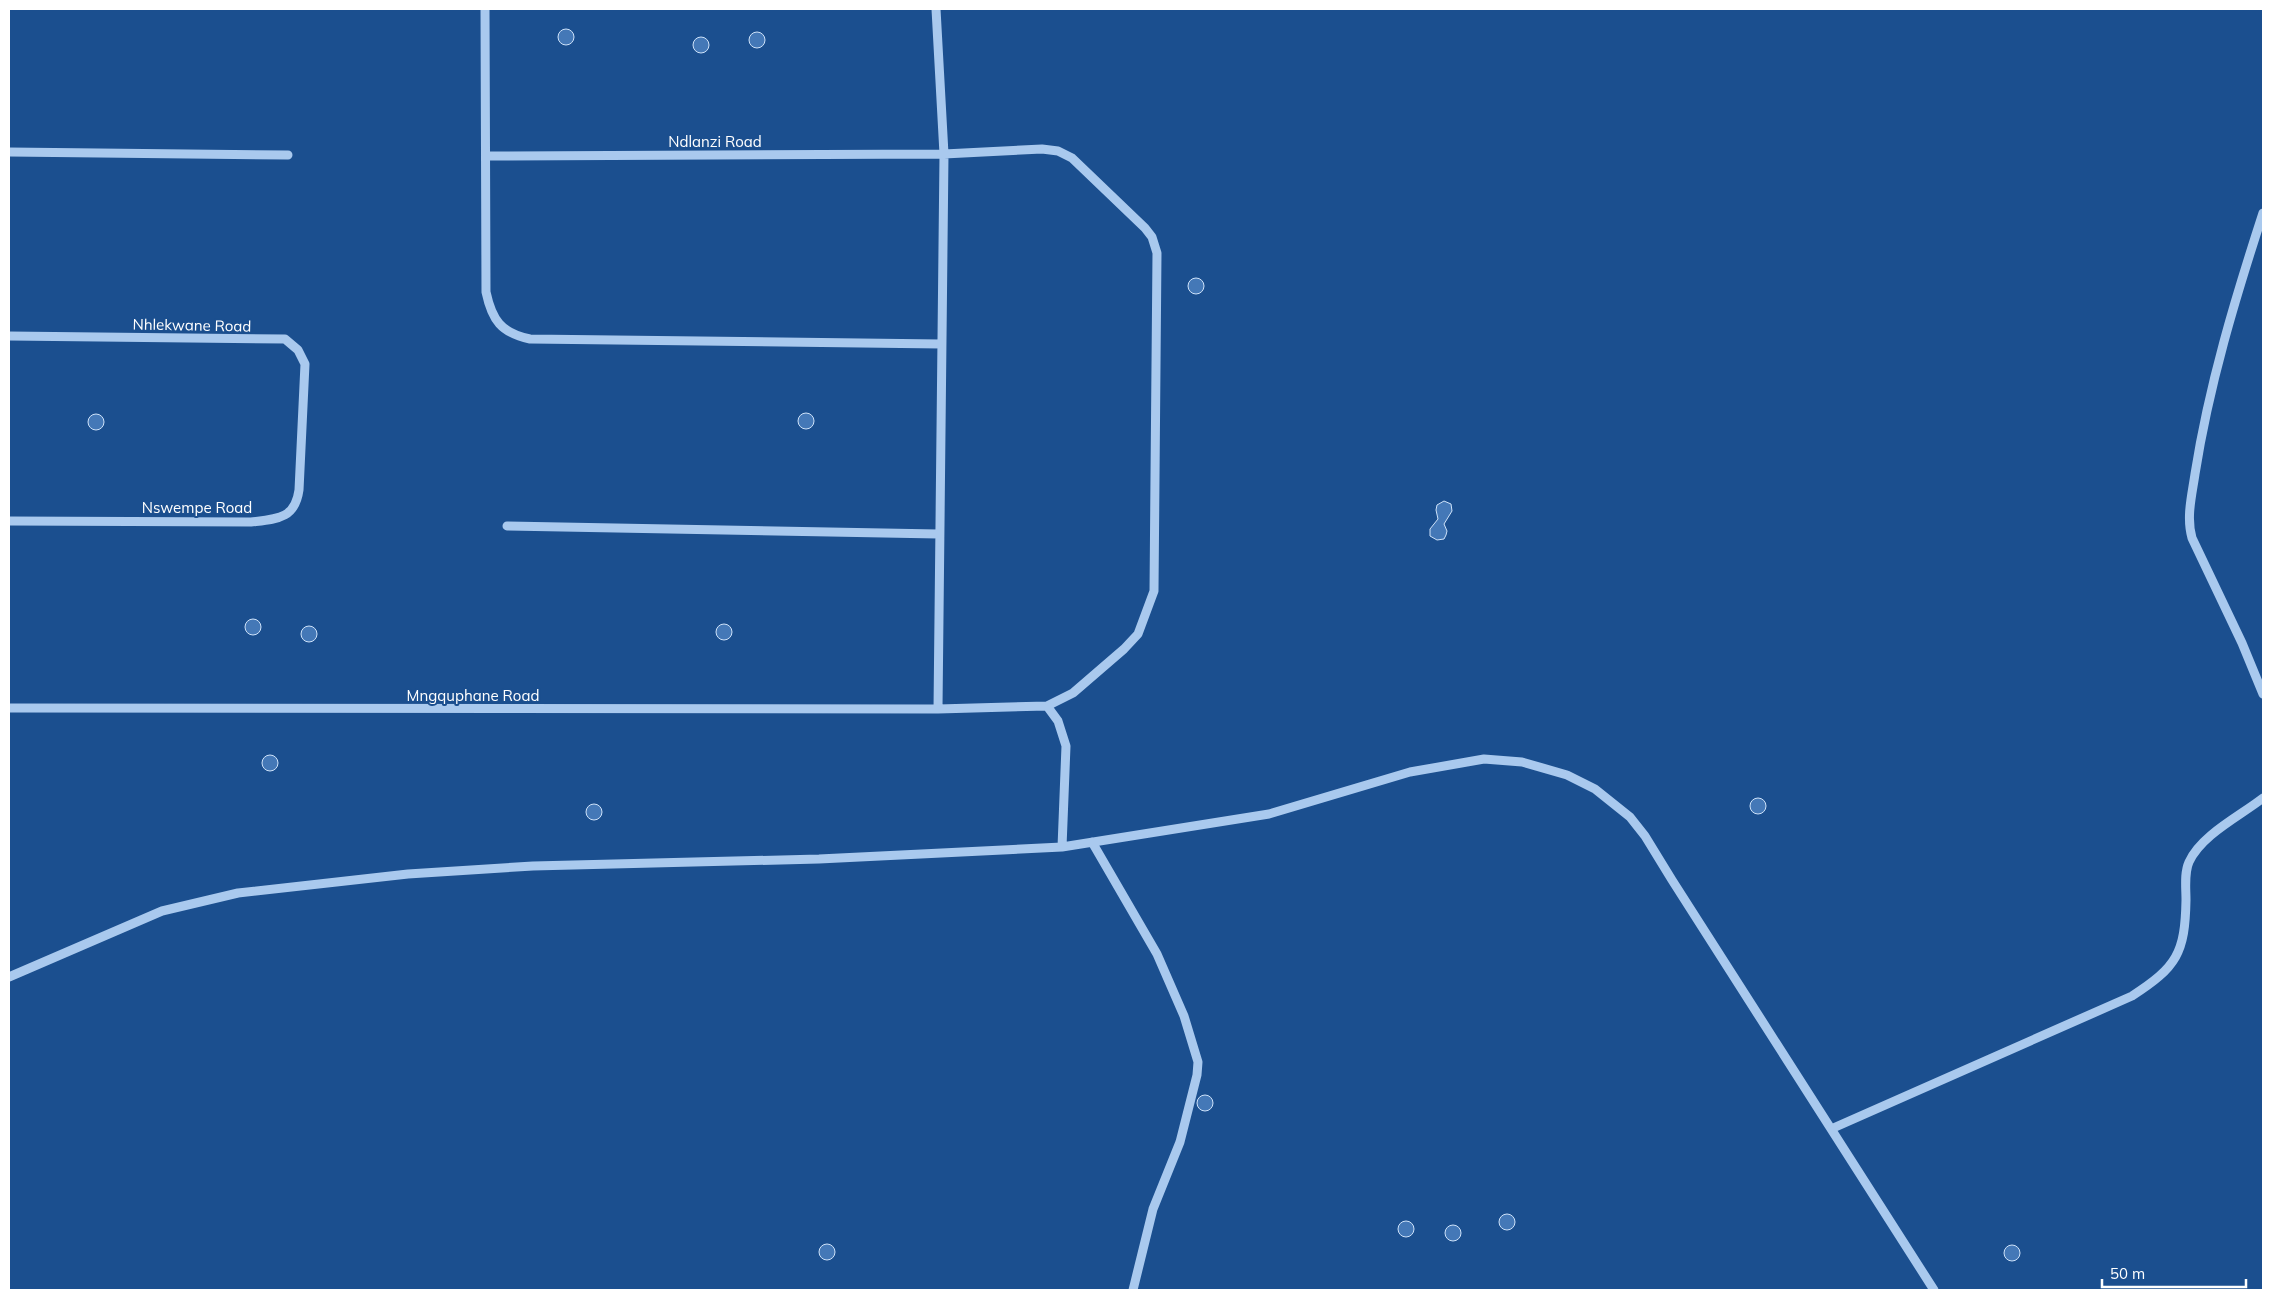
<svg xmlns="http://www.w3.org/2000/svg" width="2272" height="1299" viewBox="0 0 2272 1299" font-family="Mulish,sans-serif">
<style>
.building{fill:#4478b7;stroke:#cfe3fa}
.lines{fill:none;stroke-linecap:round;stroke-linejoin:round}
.minor{stroke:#a9c9ee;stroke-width:9}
.labels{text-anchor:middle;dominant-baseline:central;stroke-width:4;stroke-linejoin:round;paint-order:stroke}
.street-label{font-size:15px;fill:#fff;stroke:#1b4f8f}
</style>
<rect width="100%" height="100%" fill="#1b4f8f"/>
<path class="building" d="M558 37a8 8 0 1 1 16 0a8 8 0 1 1-16 0Z
M749 40a8 8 0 1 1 16 0a8 8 0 1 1-16 0Z
M693 45a8 8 0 1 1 16 0a8 8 0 1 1-16 0Z
M1188 286a8 8 0 1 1 16 0a8 8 0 1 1-16 0Z
M798 421a8 8 0 1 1 16 0a8 8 0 1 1-16 0Z
M88 422a8 8 0 1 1 16 0a8 8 0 1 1-16 0Z
M 1444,501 L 1451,504 L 1452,511 L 1444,524 L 1447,531 L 1446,535 L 1444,539 L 1437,540 L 1430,536 L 1430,529 L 1438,519 L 1436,510 L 1437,505 Z
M245 627a8 8 0 1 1 16 0a8 8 0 1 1-16 0Z
M716 632a8 8 0 1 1 16 0a8 8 0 1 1-16 0Z
M301 634a8 8 0 1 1 16 0a8 8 0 1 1-16 0Z
M262 763a8 8 0 1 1 16 0a8 8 0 1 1-16 0Z
M1750 806a8 8 0 1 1 16 0a8 8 0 1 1-16 0Z
M586 812a8 8 0 1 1 16 0a8 8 0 1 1-16 0Z
M1197 1103a8 8 0 1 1 16 0a8 8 0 1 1-16 0Z
M1499 1222a8 8 0 1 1 16 0a8 8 0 1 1-16 0Z
M1398 1229a8 8 0 1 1 16 0a8 8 0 1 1-16 0Z
M1445 1233a8 8 0 1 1 16 0a8 8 0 1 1-16 0Z
M819 1252a8 8 0 1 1 16 0a8 8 0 1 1-16 0Z
M2004 1253a8 8 0 1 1 16 0a8 8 0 1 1-16 0Z"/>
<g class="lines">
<path class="minor" d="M 485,9 L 486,292 C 492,320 501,333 530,339 L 941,344
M 936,9 L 944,154 L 938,709
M 9,152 L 288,155
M 2263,213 C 2235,299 2209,385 2195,474 C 2192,495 2186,517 2192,538 L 2242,643 L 2263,694
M 9,336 L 285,339 L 298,350 L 305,364 L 299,490 C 295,519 277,519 251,522 L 9,521
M 507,526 L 938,534
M 1047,706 L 1058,721 L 1066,746 L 1062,847
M 9,708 L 938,709 L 1047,706 L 1073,693 L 1124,649 L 1138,634 L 1154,591 L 1157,253 L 1152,237 L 1145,228 L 1072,158 L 1058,151 L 1042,149 L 944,154 L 486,156
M 1092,842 L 1157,954 L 1184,1016 L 1198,1062 L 1197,1075 L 1180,1142 L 1153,1209 L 1133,1290
M 9,977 L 162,911 L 238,893 L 408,874 L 533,866 L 819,859 L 1062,847 L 1269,814 L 1410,772 L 1484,759 L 1522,762 L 1567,775 L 1595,789 L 1630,817 L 1645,836 L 1672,880 L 1934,1290
M 1831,1129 L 2132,996 C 2177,967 2185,953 2186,900 C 2186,888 2184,873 2189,862 C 2201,835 2240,816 2263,798"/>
</g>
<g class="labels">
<g class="street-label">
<text x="715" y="141">Ndlanzi Road</text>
<text transform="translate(192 325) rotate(1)">Nhlekwane Road</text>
<text x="197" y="507">Nswempe Road</text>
<text x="473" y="695">Mngquphane Road</text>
</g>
</g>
<rect width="2272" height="1299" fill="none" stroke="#ffffff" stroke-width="20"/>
<path d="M2102 1279v8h144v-8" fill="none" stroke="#ffffff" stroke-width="2.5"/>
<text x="2110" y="1279" font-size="15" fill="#ffffff" stroke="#1b4f8f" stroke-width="4" paint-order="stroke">50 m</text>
</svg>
